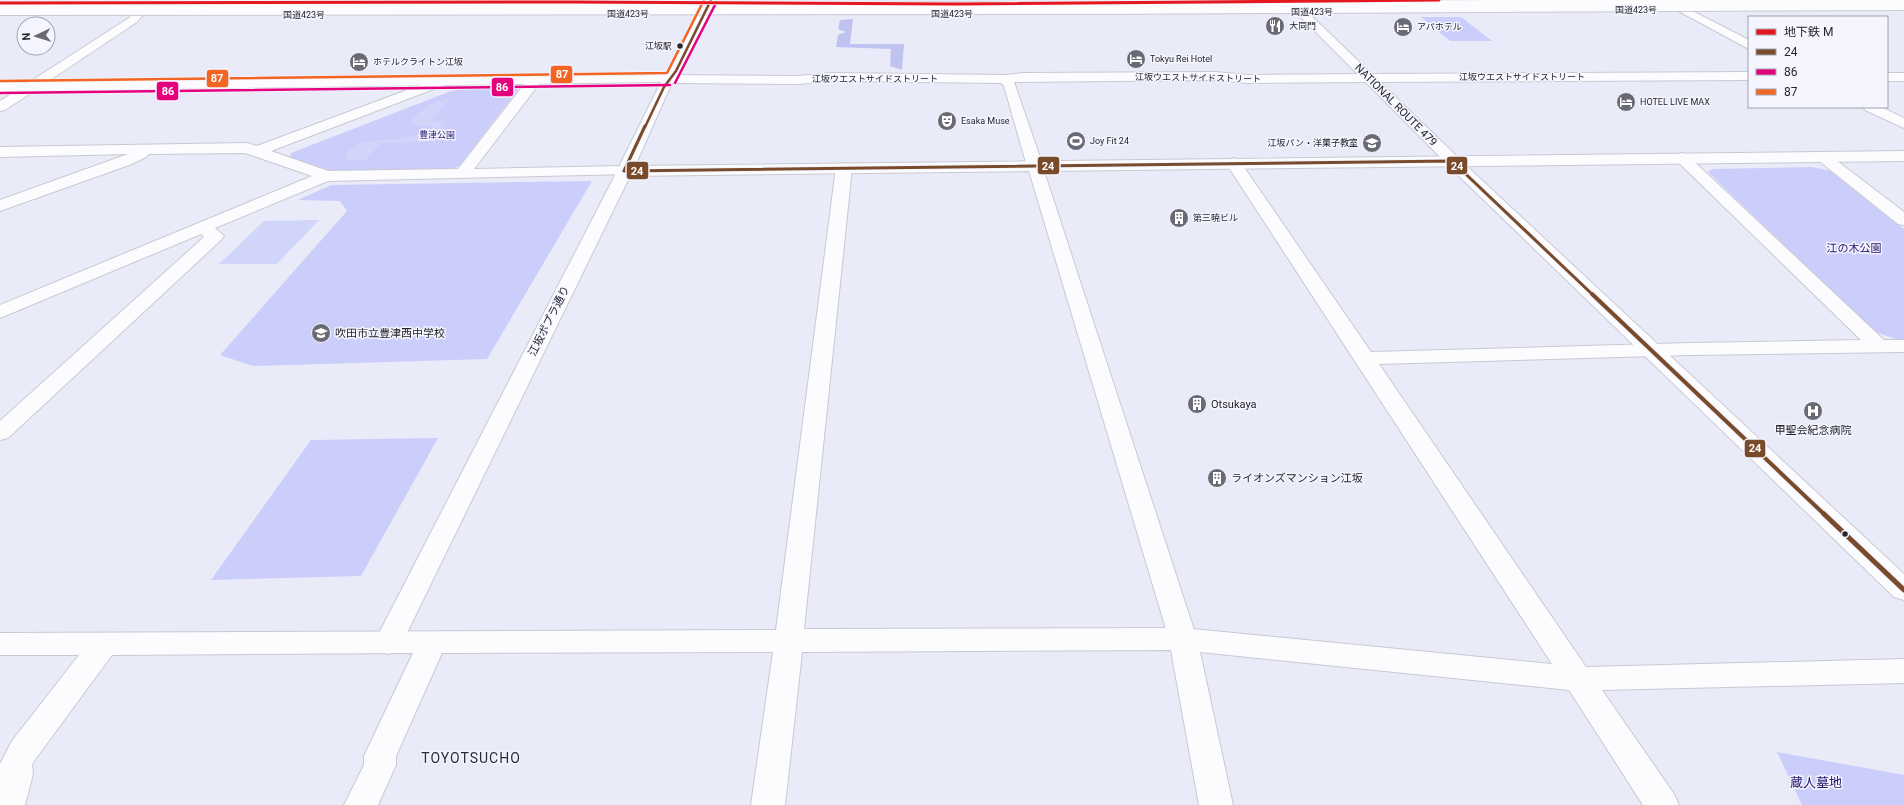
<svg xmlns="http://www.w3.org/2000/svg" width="1904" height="805" viewBox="0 0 1904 805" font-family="Roboto,'Noto Sans JP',sans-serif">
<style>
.green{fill:#cbcdfa}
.forest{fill:#c0c2f2}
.water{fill:#d2d5fa}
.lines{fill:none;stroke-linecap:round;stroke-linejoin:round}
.street-casing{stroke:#c8c9d3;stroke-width:2}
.secondary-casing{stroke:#c8c9d3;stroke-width:2}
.highway-casing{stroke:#c8c9d3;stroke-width:2}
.street{fill:#fcfcfe;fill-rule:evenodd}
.secondary{fill:#fcfcfe;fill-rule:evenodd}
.highway{fill:#fcfcfe;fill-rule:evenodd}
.highway-bridge-casing{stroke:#c8c9d3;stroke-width:14;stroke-linecap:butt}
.highway-bridge{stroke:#fcfcfe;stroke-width:12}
.bus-1-far3-casing{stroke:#f4f5ff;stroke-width:4}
.bus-1-far2-casing{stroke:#f4f5ff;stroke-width:5.5}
.bus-1-far1-casing{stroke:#f4f5ff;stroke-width:7}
.bus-1-casing{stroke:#f4f5ff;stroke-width:8}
.bus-2-casing{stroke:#f4f5ff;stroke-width:4}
.bus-3-casing{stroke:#f4f5ff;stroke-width:4}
.bus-1-far3{stroke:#7a4b2a;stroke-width:2.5}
.bus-1-far2{stroke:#7a4b2a;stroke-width:3}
.bus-1-far1{stroke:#7a4b2a;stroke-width:4}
.bus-1{stroke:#7a4b2a;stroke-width:5}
.bus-2{stroke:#e5007d;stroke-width:2.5}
.bus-3{stroke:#f26522;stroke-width:2.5}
.metro-1-casing{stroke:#f4f5ff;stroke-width:4.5}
.metro-1{stroke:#e5171f;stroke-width:3}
.bus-dot{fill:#25252e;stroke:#f4f5ff;stroke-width:1.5}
.labels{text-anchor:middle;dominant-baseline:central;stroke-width:3;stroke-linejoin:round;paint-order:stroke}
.far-street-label{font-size:9px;fill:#25252e;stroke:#f4f5ff}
.far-poi-label{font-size:9px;fill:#25252e;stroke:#f4f5ff;text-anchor:start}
.far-bus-label{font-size:9px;fill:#25252e;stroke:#f4f5ff;text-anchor:end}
.far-park-label{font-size:9px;fill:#25156c;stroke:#f4f5ff}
.street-label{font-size:11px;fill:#25252e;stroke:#f4f5ff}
.park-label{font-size:11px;fill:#25156c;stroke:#f4f5ff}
.poi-label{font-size:11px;fill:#25252e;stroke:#f4f5ff;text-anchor:start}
.near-park-label{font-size:13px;fill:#25156c;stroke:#f4f5ff}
.near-neighbourhood-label{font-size:14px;letter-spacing:1px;fill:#2a2b3d;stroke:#f4f5ff}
.line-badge{stroke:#f4f5ff;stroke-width:1.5}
.badge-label{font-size:11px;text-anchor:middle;font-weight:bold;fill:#fff}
</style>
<rect width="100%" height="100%" fill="#eaebf9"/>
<path class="green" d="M 1421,17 L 1461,17 L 1492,41 L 1450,41 Z
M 512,87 L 518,90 L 459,166 L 444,172 L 339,173 L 290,158 L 291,153 L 451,91 L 463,89 Z
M 1812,167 L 1831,171 L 1904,229 L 1904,340 L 1899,340 L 1875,332 L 1708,172 L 1712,169 Z
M 592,181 L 487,359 L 253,366 L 220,355 L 347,211 L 340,201 L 298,200 L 331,185 Z
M 438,438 L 361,576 L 211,580 L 311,440 Z
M 1777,752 L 1904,775 L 1904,805 L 1802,805 Z"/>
<path class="forest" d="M 853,19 L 850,44 L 904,44 L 902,70 L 890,66 L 891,49 L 836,47 L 838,35 L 846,32 L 838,29 L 840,20 Z"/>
<path class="water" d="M 450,99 L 431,121 L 447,121 L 431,141 L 381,143 L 365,160 L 350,160 L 345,156 C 355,137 380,142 397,139 C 409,137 421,133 433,129 L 432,125 L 418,127 L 410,123 C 418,110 435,100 450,99 Z
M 319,220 L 277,264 L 219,264 L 264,221 Z"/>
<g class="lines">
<g class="street-casing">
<path id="street" d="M 1290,0 L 1334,2 L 1336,4 C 1331,9 1294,5 1290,0 Z
M 1216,72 L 1248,75 L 1369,74 L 1374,75 L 1376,78 L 1374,81 L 1369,82 L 1248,83 L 1216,80 L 1014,82 L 1043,166 L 1040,169 L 1035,171 L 1030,169 L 1027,166 L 1004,86 L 1001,83 L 832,81 L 798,84 L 670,83 L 665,82 L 663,79 L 665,76 L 670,75 L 798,76 L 832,73 L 1005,75 L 1024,73 Z
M 535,76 L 540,77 L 542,80 L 474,169 L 624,166 L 630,168 L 632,171 L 630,174 L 328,181 L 215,228 L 224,236 L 221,240 L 8,438 L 0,440 L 0,421 L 204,237 L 201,234 L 0,318 L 0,305 L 312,176 L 245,153 L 149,154 L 146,157 L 132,164 L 0,211 L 0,200 L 128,154 L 0,157 L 0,147 L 247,143 L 257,146 L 442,77 L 447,78 L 449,81 L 447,84 L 271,151 L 328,171 L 458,169 L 530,77 Z
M 1823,152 L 1828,154 L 1904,212 L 1904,225 L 1898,224 L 1818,160 L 1815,157 L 1818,154 Z
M 1682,153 L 1687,155 L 1884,340 L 1904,340 L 1904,352 L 1690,355 L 1379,364 L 1586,667 L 1904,659 L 1904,683 L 1602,690 L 1674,794 L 1679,805 L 1643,805 L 1569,690 L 1200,652 L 1233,805 L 1199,805 L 1171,650 L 802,652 L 785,805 L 751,805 L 773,652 L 442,653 L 396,756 L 396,765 L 378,805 L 344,805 L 364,765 L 364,756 L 413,653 L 112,655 L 34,761 L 32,765 L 33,774 L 25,805 L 0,805 L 0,764 L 12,741 L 79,655 L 0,655 L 0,633 L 776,630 L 836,168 L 838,165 L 844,163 L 850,165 L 852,168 L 804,629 L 1183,628 L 1552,664 L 1226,163 L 1229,160 L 1234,158 L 1239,160 L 1371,352 L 1690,343 L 1861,340 L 1677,161 L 1674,158 L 1677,155 Z"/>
</g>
<g class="secondary-casing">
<path id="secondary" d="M 152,0 L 164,0 L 141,17 L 137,22 L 47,82 L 666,75 L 706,0 L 716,0 L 682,71 L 670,87 L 635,166 L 1904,151 L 1904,161 L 1044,171 L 1197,639 L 1193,647 L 1183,650 L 1173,647 L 1169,639 L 1029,171 L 630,176 L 402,643 L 398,651 L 388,654 L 378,651 L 374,643 L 611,183 L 661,82 L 34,91 L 5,110 L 0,111 L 0,101 L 16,91 L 0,91 L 0,83 L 28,83 L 129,18 L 133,13 Z
M 1658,0 L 1671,0 L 1749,40 L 1749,49 Z
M 1749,72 L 1749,80 L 1369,82 L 1364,81 L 1362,78 L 1364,75 L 1369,74 Z
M 1887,73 L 1904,73 L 1904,81 L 1887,81 Z
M 1863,107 L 1881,107 L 1904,118 L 1904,128 L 1865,110 Z"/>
</g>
<g class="highway-casing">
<path id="highway" d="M 1284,0 L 1295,0 L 1472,171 L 1904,574 L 1904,600 L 1894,597 L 1460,177 Z"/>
</g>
<use href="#street" class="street"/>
<use href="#secondary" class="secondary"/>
<use href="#highway" class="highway"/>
<g class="highway-bridge-casing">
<path id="highway-bridge" d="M 0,9 L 1093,8 L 1904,4"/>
</g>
<use href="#highway-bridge" class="highway-bridge"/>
<g class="bus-1-far3-casing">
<path id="bus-1-far3" d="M 645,127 L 664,87 L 676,71 L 711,0"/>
</g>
<g class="bus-1-far2-casing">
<path id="bus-1-far2" d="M 645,126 L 624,171 L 1452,161 L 1593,295"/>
</g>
<g class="bus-1-far1-casing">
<path id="bus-1-far1" d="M 1592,294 L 1825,515"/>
</g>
<g class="bus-1-casing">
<path id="bus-1" d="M 1824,514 L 1904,590"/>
</g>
<g class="bus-2-casing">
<path id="bus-2" d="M 675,83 L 716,3
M 0,93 L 670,85"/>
</g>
<g class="bus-3-casing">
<path id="bus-3" d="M 0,81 L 667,73 L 704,0"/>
</g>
<use href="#bus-1-far3" class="bus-1-far3"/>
<use href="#bus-1-far2" class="bus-1-far2"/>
<use href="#bus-1-far1" class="bus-1-far1"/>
<use href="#bus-1" class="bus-1"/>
<use href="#bus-2" class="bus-2"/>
<use href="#bus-3" class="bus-3"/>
<g class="metro-1-casing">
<path id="metro-1" d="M 0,3 L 572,2 L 958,4 L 1439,0"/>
</g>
<use href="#metro-1" class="metro-1"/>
</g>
<defs>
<g id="restaurant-disc" transform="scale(1)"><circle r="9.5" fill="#6a6a75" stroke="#f4f5ff"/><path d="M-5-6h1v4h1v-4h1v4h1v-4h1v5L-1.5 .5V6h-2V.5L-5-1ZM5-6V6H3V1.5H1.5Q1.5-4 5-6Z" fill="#fff"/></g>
<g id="hotel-disc" transform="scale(1)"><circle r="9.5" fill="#6a6a75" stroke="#f4f5ff"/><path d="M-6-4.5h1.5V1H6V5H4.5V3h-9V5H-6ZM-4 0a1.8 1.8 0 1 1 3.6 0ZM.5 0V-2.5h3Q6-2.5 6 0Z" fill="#fff"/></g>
<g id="theatre-disc" transform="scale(1)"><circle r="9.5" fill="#6a6a75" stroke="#f4f5ff"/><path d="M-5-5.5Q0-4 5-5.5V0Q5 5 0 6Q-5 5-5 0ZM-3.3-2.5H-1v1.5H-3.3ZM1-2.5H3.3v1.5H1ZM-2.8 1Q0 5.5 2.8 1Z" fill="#fff"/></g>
<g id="stadium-disc" transform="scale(1)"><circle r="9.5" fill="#6a6a75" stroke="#f4f5ff"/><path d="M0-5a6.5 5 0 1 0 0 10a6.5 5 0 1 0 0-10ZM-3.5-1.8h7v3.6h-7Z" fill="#fff"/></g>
<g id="school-disc" transform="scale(1)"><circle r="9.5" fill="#6a6a75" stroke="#f4f5ff"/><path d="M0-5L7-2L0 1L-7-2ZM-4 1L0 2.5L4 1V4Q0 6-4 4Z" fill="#fff"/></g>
<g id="building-disc" transform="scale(1)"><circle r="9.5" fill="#6a6a75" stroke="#f4f5ff"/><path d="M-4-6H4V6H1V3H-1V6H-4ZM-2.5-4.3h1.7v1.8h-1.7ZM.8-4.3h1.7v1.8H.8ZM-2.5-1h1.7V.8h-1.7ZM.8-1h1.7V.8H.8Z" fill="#fff"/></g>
<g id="hospital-disc" transform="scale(1)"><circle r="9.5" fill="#6a6a75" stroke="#f4f5ff"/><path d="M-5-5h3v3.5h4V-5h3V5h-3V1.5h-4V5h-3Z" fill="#fff"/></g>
</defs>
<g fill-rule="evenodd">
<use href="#restaurant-disc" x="1275" y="26"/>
<use href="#hotel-disc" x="1403" y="27"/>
<use href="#hotel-disc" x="1136" y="59"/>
<use href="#hotel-disc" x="359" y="62"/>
<use href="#hotel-disc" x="1626" y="102"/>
<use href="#theatre-disc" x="947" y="121"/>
<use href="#stadium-disc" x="1076" y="141"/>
<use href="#school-disc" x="1372" y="143"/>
<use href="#building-disc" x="1179" y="218"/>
<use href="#school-disc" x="321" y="333"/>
<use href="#building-disc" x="1197" y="404"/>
<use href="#hospital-disc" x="1813" y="411"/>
<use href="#building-disc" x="1217" y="478"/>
</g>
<g class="bus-dot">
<circle cx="680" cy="46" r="3.5"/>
<circle cx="1845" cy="534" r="3.5"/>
</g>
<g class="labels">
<g class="far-street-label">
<text x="1636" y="10">国道423号</text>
<text x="1312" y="12">国道423号</text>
<text x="628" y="14">国道423号</text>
<text x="952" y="14">国道423号</text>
<text x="304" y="15">国道423号</text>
<text x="1522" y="77">江坂ウエストサイドストリート</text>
<text transform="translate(1198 78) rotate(1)">江坂ウエストサイドストリート</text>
<text x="875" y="79">江坂ウエストサイドストリート</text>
</g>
<g class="far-poi-label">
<text x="1289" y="26">大同門</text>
<text x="1417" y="27">アパホテル</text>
<text x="1150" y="59">Tokyu Rei Hotel</text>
<text x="373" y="62">ホテルクライトン江坂</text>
<text x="1640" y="102">HOTEL LIVE MAX</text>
<text x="961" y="121">Esaka Muse</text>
<text x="1090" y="141">Joy Fit 24</text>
<text x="1358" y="143" text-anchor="end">江坂パン・洋菓子教室</text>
<text x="1193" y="218">第三暁ビル</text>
</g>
<g class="far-bus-label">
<text x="672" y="46">江坂駅</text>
</g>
<g class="far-park-label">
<text x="437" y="135">豊津公園</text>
</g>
<g class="street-label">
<text transform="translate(1396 105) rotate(45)">NATIONAL ROUTE 479</text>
<text transform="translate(549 321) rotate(-63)">江坂ポプラ通り</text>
</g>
<g class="park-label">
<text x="1854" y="248">江の木公園</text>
</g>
<g class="poi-label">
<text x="335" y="333">吹田市立豊津西中学校</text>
<text x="1211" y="404">Otsukaya</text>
<text x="1813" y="430" text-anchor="middle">甲聖会紀念病院</text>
<text x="1231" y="478">ライオンズマンション江坂</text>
</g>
<g class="near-park-label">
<text x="1816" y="782">蔵人墓地</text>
</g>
<g class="near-neighbourhood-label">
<text x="471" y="758">TOYOTSUCHO</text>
</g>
</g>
<g class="line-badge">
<rect x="550" y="65" width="23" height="19" rx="4" fill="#f26522"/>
<rect x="206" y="69" width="23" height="19" rx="4" fill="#f26522"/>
<rect x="491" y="77" width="23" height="20" rx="4" fill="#e5007d"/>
<rect x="156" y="81" width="23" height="20" rx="4" fill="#e5007d"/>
<rect x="1446" y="156" width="22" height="19" rx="4" fill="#7a4b2a"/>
<rect x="1037" y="156" width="23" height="19" rx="4" fill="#7a4b2a"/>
<rect x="626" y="161" width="23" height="19" rx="4" fill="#7a4b2a"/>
<rect x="1744" y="439" width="22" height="19" rx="4" fill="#7a4b2a"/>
</g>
<g class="badge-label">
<text x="562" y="78">87</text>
<text x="217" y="82">87</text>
<text x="502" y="91">86</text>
<text x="168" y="95">86</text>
<text x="1457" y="170">24</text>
<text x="1048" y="170">24</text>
<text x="637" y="175">24</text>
<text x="1755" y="452">24</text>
</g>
<rect x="1748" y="16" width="140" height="92" fill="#f4f5ff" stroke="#a1a2ab"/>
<rect x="1756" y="29" width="20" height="6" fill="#e5171f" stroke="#a1a2ab"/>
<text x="1784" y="36" font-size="12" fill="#25252e">地下鉄 M</text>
<rect x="1756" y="49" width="20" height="6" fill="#7a4b2a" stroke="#a1a2ab"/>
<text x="1784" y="56" font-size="12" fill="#25252e">24</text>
<rect x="1756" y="69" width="20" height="6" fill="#e5007d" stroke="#a1a2ab"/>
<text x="1784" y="76" font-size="12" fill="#25252e">86</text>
<rect x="1756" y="89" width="20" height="6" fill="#f26522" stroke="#a1a2ab"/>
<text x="1784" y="96" font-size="12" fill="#25252e">87</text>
<g transform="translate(36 36) rotate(266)"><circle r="19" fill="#f4f5ff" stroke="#a1a2ab"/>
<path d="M0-3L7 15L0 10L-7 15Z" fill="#6a6a75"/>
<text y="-6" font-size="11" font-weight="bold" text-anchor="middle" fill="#25252e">N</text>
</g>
</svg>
